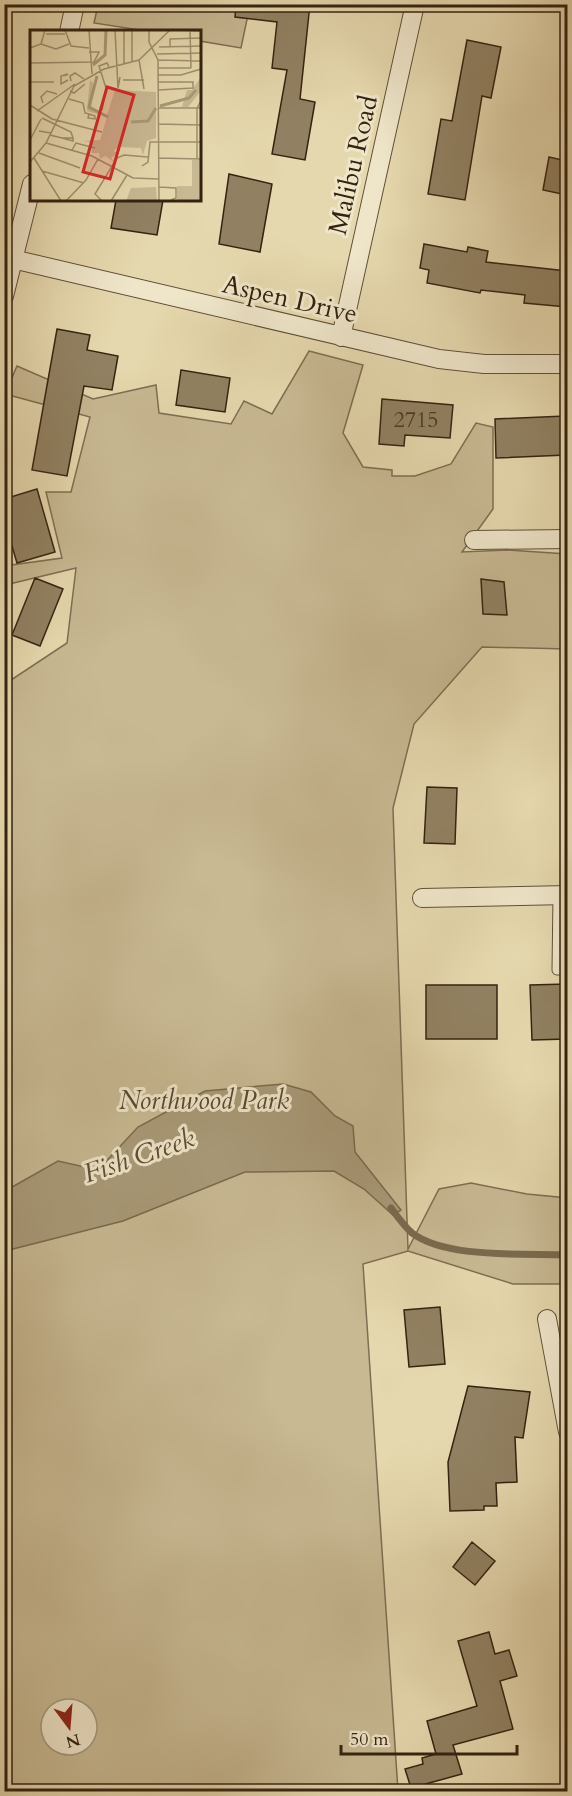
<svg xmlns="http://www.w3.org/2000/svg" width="572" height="1796" viewBox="0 0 572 1796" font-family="Cardo,serif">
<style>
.green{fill:#c8b993;stroke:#7e6e52;stroke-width:1.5;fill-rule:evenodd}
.water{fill:#a99a78;stroke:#7a6a4e;stroke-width:1.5}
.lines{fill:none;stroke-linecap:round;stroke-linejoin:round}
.stream{stroke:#7a6a4e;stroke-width:7}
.building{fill:#918162;stroke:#342310;stroke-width:1.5}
.lane-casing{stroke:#605038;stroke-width:11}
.street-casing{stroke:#605038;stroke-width:20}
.lane{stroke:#efe6ca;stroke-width:9}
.street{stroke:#efe6ca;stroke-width:18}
.labels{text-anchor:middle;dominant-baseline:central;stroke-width:6;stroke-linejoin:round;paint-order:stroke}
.number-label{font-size:22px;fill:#4b3a24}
.street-label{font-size:26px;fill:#342310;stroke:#efe6ca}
.park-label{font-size:26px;font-style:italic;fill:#594831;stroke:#efe6ca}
.water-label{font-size:27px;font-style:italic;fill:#5d4d34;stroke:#efe6ca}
.inset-river{fill:none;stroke:#a99a78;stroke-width:3}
.inset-road{fill:none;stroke:#9f906f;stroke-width:1.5}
.view{fill:#d62828;fill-opacity:0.15;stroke:#d62828;stroke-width:3}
.inset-edge{fill:none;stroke:#342310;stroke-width:3}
</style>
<rect width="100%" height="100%" fill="#e6d8ae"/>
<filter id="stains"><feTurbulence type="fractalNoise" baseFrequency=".00333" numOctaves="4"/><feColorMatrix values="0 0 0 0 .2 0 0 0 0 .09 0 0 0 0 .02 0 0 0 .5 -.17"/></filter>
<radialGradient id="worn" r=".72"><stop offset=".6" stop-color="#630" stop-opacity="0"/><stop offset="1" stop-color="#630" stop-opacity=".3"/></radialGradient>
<path class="green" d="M 98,5 L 250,5 L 241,48 L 200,41 L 200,32 L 146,31 L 94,23 Z
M 309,351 L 363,365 L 343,433 L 363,467 L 392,470 L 392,476 L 415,476 L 451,464 L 476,423 L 493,427 L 493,509 L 462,552 L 507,550 L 567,554 L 567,649 L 482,647 L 414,724 L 393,808 L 408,1249 L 439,1189 L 471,1183 L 527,1194 L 568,1198 L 567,1284 L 513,1284 L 408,1251 L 363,1264 L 398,1791 L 5,1791 L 5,684 L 67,643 L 76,568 L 5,585 L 4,566 L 62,558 L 46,492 L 71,492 L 90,417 L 5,394 L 17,366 L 93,399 L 156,385 L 159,413 L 231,424 L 244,401 L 272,414 ZM 51,1709 L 87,1709 L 87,1745 L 51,1745 Z"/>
<path class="water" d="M 283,1084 L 311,1092 L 335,1116 L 353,1126 L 355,1152 L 401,1210 L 393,1215 L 364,1189 L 334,1171 L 245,1172 L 123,1221 L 5,1251 L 5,1191 L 58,1161 L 98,1170 L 138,1127 L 205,1091 Z"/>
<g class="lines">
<path class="stream" d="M 391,1208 C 397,1216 404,1226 412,1233 C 446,1259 525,1253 568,1255"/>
</g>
<path class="building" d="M 236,4 L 310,4 L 300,99 L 315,102 L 305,160 L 272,154 L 287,70 L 272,68 L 277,22 L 235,17 Z
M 467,40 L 501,47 L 491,98 L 482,96 L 465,200 L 428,194 L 441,119 L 452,121 Z
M 549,157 L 567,161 L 567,195 L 543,190 Z
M 229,174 L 272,184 L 260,252 L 219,244 Z
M 116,200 L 163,200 L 157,235 L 111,228 Z
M 424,244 L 467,252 L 468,247 L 488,251 L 486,262 L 567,271 L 567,307 L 524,303 L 525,295 L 481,290 L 480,293 L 427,283 L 429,270 L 420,268 Z
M 57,329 L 90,335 L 87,350 L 118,356 L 112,390 L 84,386 L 67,476 L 32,470 Z
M 181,370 L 230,378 L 225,412 L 176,405 Z
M 382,399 L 453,405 L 450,438 L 405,435 L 404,446 L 379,444 Z
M 565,416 L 566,455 L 496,458 L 495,419 Z
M 37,489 L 55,552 L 17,563 L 4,519 L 4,499 Z
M 35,578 L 63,589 L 40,646 L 12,635 Z
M 481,579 L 504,582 L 507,615 L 483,614 Z
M 427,787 L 457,788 L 455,844 L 424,843 Z
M 567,984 L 567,1039 L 532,1040 L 530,985 Z
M 426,985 L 497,985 L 497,1039 L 426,1039 Z
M 440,1307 L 445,1364 L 409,1367 L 404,1310 Z
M 468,1386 L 530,1392 L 523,1438 L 515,1437 L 517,1482 L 496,1483 L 497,1506 L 484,1506 L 484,1510 L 450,1511 L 448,1462 Z
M 472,1542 L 495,1561 L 475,1585 L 453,1567 Z
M 489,1632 L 495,1654 L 509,1650 L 517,1676 L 500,1681 L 513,1729 L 453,1745 L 462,1774 L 411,1788 L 405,1769 L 423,1764 L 422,1758 L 436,1754 L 427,1721 L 477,1706 L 458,1641 Z"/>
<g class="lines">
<g class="lane-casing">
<path id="lane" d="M 558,895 L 557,970 L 568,970"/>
</g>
<g class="street-casing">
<path id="street" d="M 69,32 L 75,4
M 4,257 L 439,359 L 484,364 L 568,364
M 4,296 L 32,184
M 341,337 L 415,4
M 474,540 L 568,539
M 422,898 L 568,895
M 547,1319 L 568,1432"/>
</g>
<use href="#lane" class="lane"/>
<use href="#street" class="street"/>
</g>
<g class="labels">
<g class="number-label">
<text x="416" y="420">2715</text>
</g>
<g class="street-label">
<text transform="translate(353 165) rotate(-77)">Malibu Road</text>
<text transform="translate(290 299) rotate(13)">Aspen Drive</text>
</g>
<g class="park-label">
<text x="204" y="1100">Northwood Park</text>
</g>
<g class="water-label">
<text transform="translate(139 1156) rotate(-19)">Fish Creek</text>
</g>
</g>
<g transform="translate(30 30)">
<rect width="171" height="171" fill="#e6d8ae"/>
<path d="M 171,47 L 171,61 L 158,77 L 152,77 L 157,60 L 162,60 ZM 60,50 L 63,53 L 61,78 L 77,85 L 85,60 L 126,62 L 126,108 L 117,111 L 113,125 L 111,118 L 90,117 L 85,119 L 84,122 L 89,122 L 81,128 L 84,132 L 75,126 L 70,129 L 69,123 L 62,123 L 60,112 L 53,111 L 70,110 L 77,87 L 57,81 ZM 162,130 L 171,130 L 171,171 L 147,171 L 147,156 L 162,156 ZM 126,157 L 127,171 L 96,171 L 101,158 Z" fill="#c8b993"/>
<path class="inset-river" d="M 63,35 L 75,25 L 76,0M 67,46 L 59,77 L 78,87M 130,76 L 159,68 L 166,60M 101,92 L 118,91 L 126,78"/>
<path class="inset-road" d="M 35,0 L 41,16 L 59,18M 59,0 L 62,44M 85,0 L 88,58 L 90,47M 94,0 L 94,34M 102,0 L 102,31M 119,0 L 119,12 L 128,30 L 129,171M 147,0 L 171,1M 160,1 L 161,38M 16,4 L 35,4M 11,14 L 26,19 L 39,14M 140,16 L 140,9 L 171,8M 129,17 L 171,16M 0,18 L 11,14 L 15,0M 127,24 L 171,23M 109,30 L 114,59M 128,30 L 171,31M 0,33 L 64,32 L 69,22 L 59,22M 128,38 L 161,38M 128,45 L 151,45 L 171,39M 35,46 L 38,44 L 31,46 L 31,54 L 38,50M 93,50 L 114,50M 41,51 L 40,46 L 45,43 L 54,49M 0,52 L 24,52M 128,60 L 163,58 L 163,52 L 129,52M 40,61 L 44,63 L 55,54M 39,69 L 53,73 L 55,83 L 59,84 L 65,86 L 65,89 L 58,88 L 59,84M 13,73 L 11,67 L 17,61 L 27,64M 0,75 L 22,89 L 72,102M 128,78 L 171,78M 72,80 L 76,58 L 69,36 L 77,33 L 79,37M 7,81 L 45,54M 12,88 L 41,102 L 43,108M 128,94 L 171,95M 15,102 L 9,101 L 21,103M 20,105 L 32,108 L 43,111 L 43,108 L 32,108M 0,110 L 11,89M 16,113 L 62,126 L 103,148 L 129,149M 42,120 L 46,113 L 65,118M 9,123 L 50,138M 4,128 L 31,171M 128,128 L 171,129M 167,129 L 167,78 L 171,71M 0,132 L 16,113 L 44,56 L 74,39 L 109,30 L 140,0M 112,136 L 118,132 L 120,112 L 171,112M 12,141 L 54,153M 129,157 L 146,158 L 146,168 L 141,170M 36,171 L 56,150 L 68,129M 72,171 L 65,164 L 87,128 L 94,125 L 118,127M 81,171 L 97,145"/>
<path class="view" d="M 77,57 L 104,65 L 80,149 L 53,142 Z"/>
<rect width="171" height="171" class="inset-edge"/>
</g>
<rect width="572" height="1796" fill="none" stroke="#e6d8ae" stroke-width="24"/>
<rect x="6" y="6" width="560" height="1784" fill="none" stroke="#342310" stroke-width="3"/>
<rect x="12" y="12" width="548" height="1772" fill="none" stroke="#342310" stroke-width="1.5"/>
<g transform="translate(69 1727) rotate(164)"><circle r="28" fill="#efe6ca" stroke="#a49880" stroke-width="1.5"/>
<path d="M0-4.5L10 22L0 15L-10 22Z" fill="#8f2418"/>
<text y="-9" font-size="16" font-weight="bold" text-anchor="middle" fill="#342310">N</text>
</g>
<path d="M341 1745v9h176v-9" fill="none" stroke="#342310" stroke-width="3"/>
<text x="350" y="1745" font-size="18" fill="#342310" stroke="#efe6ca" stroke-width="4.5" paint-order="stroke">50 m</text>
<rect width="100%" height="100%" filter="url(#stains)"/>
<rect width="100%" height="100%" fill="url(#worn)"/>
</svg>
